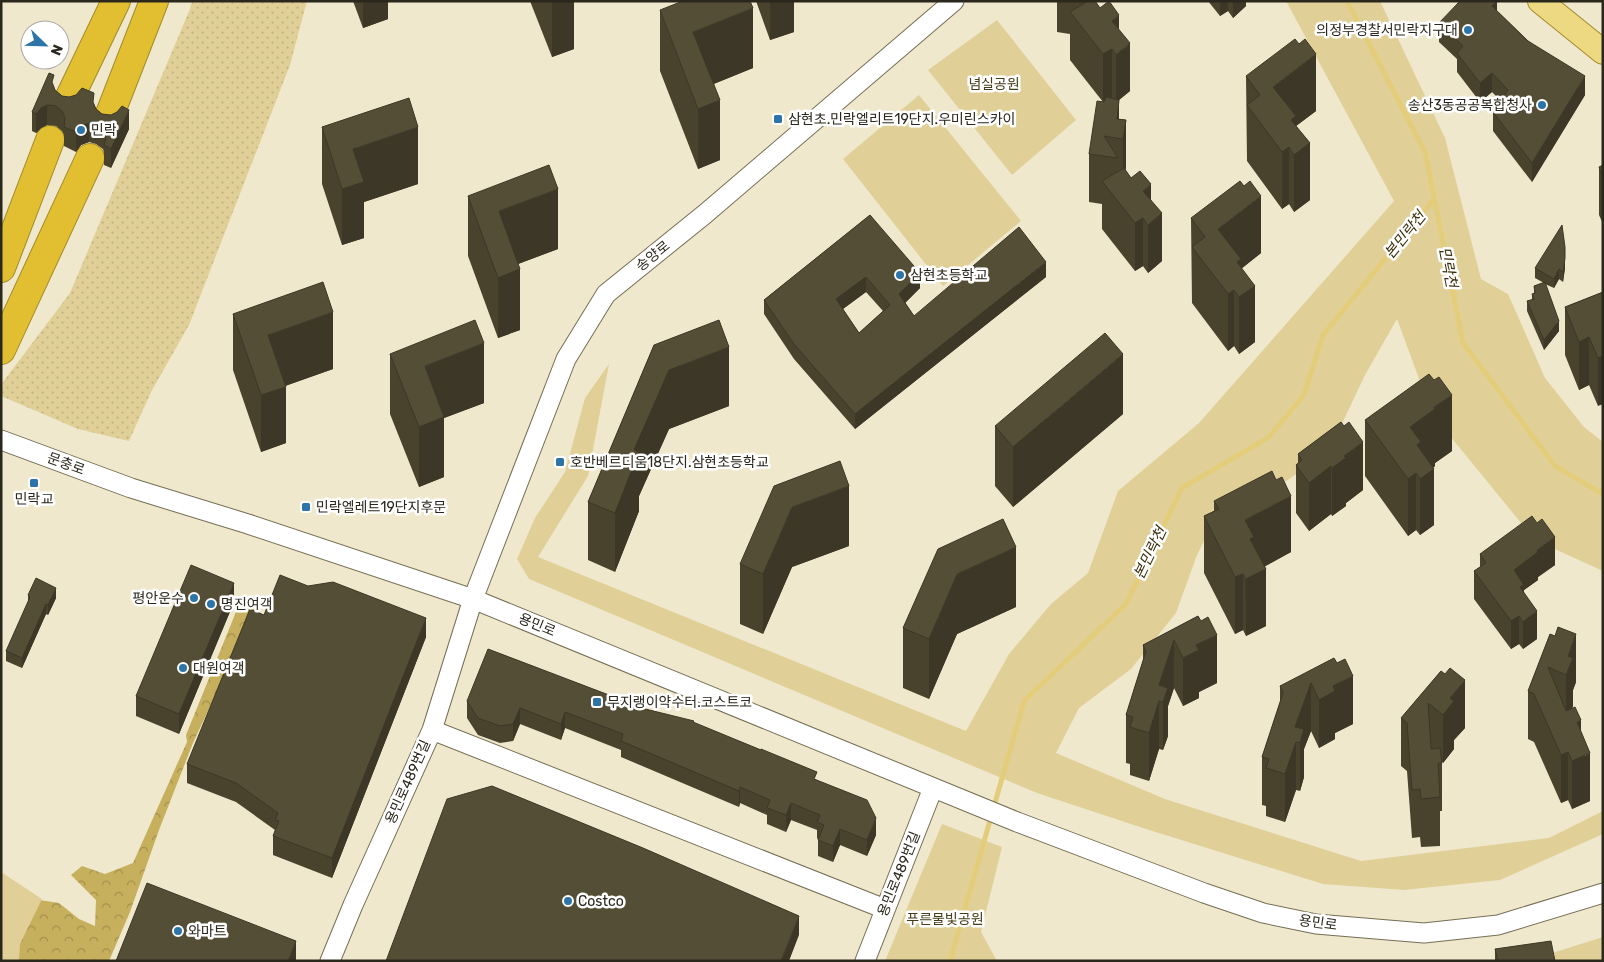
<svg xmlns="http://www.w3.org/2000/svg" width="1604" height="962" viewBox="0 0 1604 962" font-family="Rubik,'Noto Sans KR',sans-serif">
<style>
.grass{fill:url(#grass-dots)}
.forest{fill:url(#forest-crowns)}
.park{fill:#e0d098}
.lines{fill:none;stroke-linecap:round;stroke-linejoin:round}
.stream{stroke:#e4cd7a;stroke-width:5}
.minor-casing{stroke:#756e55;stroke-width:21}
.major-casing{stroke:#a28a29;stroke-width:26}
.highway-casing{stroke:#a28a29;stroke-width:30}
.minor{stroke:#fff;stroke-width:19}
.major{stroke:#eed983;stroke-width:24}
.highway{stroke:#e2bf30;stroke-width:28}
.wall{fill:#49432e;fill-rule:evenodd}
.shaded-wall{fill:#3c3726}
.building{fill:#554e36;stroke:#3c3726;fill-rule:evenodd}
.poi-dot{fill:#2d74a8;stroke:#fff;stroke-width:2}
.labels{text-anchor:middle;dominant-baseline:central;stroke-width:5;stroke-linejoin:round;paint-order:stroke}
.poi-label{font-size:14px;fill:#2a271d;stroke:#fff;text-anchor:start}
.park-label{font-size:14px;fill:#473d19;stroke:#fff}
.street-label{font-size:14px;fill:#2a271d;stroke:#fff}
.water-label{font-size:15px;font-style:italic;fill:#392f0a;stroke:#fff}
</style>
<defs>
<pattern id="grass-dots" width="8" height="8" patternUnits="userSpaceOnUse" patternTransform="scale(1.25)"><rect width="8" height="8" fill="#e0d098"/><path d="M2 2h.1M6 6h.1" fill="none" stroke="#c0b383" stroke-width="1.8" stroke-linecap="round"/></pattern>
<pattern id="forest-crowns" width="20" height="18" patternUnits="userSpaceOnUse" patternTransform="scale(1.25)"><rect width="20" height="18" fill="#c7b05d"/><path d="M2 6a3 3 0 1 1 6 0M12 15a3 3 0 1 1 6 0" fill="none" stroke="#a28f4c"/></pattern>
</defs>
<rect width="100%" height="100%" fill="#efe8cc"/>
<path class="grass" d="M 192,1 L 307,1 L 290,65 L 189,325 L 151,392 L 129,441 L 78,429 L 1,396 L 3,382 L 70,293 L 190,9 Z"/>
<path class="forest" d="M 240,602 L 256,608 L 193,743 L 159,830 L 130,912 L 109,961 L 1,961 L 1,888 L 20,897 L 59,903 L 79,919 L 95,926 L 96,900 L 71,875 L 82,866 L 105,874 L 133,863 L 187,742 L 186,735 Z"/>
<path class="park" d="M 1286,1 L 1380,1 L 1445,138 L 1481,279 L 1508,294 L 1545,378 L 1584,427 L 1603,442 L 1603,571 L 1535,540 L 1432,414 L 1397,319 L 1365,375 L 1330,449 L 1277,488 L 1214,521 L 1197,555 L 1176,613 L 1131,669 L 1079,708 L 1056,753 L 1165,799 L 1361,861 L 1549,838 L 1603,811 L 1603,834 L 1500,880 L 1404,890 L 1323,884 L 1146,829 L 1037,793 L 529,579 L 517,559 L 535,518 L 565,472 L 585,398 L 609,364 L 588,476 L 538,557 L 966,731 L 1009,654 L 1051,604 L 1088,573 L 1118,491 L 1199,423 L 1394,201 Z
M 997,20 L 1076,120 L 1012,175 L 928,70 Z
M 919,95 L 1021,221 L 943,286 L 843,159 Z
M 942,824 L 1002,847 L 981,932 L 997,961 L 885,961 Z
M 1,872 L 42,899 L 20,944 L 19,961 L 1,961 Z
M 1603,937 L 1603,961 L 1527,961 Z"/>
<g class="lines">
<path class="stream" d="M 1347,1 L 1425,152 L 1463,343 L 1555,466 L 1603,494
M 950,961 L 1024,701 L 1126,604 L 1182,488 L 1269,437 L 1304,395 L 1323,335 L 1434,199"/>
<g class="minor-casing">
<path id="minor" d="M 1,440 L 131,488 L 248,524 L 473,599 L 1017,822 L 1204,893 L 1263,913 L 1316,924 L 1424,933 L 1498,925 L 1603,893
M 432,730 L 885,909
M 330,961 L 353,905 L 432,730 L 473,599 L 566,359 L 606,294 L 705,214 L 954,1
M 865,961 L 933,788"/>
</g>
<g class="major-casing">
<path id="major" d="M 1540,1 L 1603,52"/>
</g>
<g class="highway-casing">
<path id="highway" d="M 68,101 L 116,1
M 108,119 L 154,1
M 1,268 L 50,140
M 1,350 L 90,158"/>
</g>
<use href="#minor" class="minor"/>
<use href="#major" class="major"/>
<use href="#highway" class="highway"/>
</g>
<path class="wall" d="M 353,1 L 388,1 L 388,19 L 363,28 Z
M 530,1 L 574,1 L 574,49 L 552,57 Z
M 756,1 L 794,1 L 794,32 L 770,40 Z
M 1057,1 L 1095,1 L 1100,8 L 1119,30 L 1130,91 L 1119,100 L 1119,119 L 1126,120 L 1125,169 L 1131,178 L 1151,200 L 1162,261 L 1148,273 L 1143,266 L 1135,271 L 1102,229 L 1102,204 L 1089,202 L 1089,154 L 1105,101 L 1103,102 L 1070,60 L 1070,34 L 1057,32 Z
M 1208,1 L 1246,1 L 1246,6 L 1233,18 L 1228,11 L 1220,16 Z
M 1497,1 L 1497,11 L 1585,95 L 1532,182 L 1493,131 L 1493,112 L 1501,101 L 1492,92 L 1480,102 L 1457,72 L 1457,59 L 1439,42 L 1439,23 Z
M 660,10 L 753,68 L 714,84 L 720,160 L 698,169 L 660,71 Z
M 1246,76 L 1316,111 L 1296,126 L 1310,200 L 1294,212 L 1289,204 L 1282,209 L 1247,161 Z
M 54,87 L 55,90 L 62,96 L 94,105 L 96,109 L 102,114 L 129,129 L 111,168 L 104,165 L 104,153 L 103,149 L 96,144 L 89,142 L 81,145 L 76,152 L 64,146 L 64,135 L 62,131 L 56,126 L 47,125 L 41,128 L 36,133 L 32,131 L 32,112 Z
M 322,127 L 418,184 L 364,202 L 364,238 L 342,245 L 322,184 Z
M 1603,165 L 1603,224 L 1599,215 L 1599,167 Z
M 468,196 L 558,249 L 518,264 L 520,330 L 498,338 L 468,256 Z
M 870,215 L 920,288 L 905,303 L 914,316 L 1046,277 L 855,429 L 794,359 L 764,314 L 764,300 ZM 866,292 L 883,311 L 859,333 L 843,309 Z
M 1191,218 L 1261,253 L 1242,268 L 1255,342 L 1239,354 L 1234,346 L 1228,351 L 1192,303 Z
M 1535,268 L 1565,268 L 1563,282 L 1559,279 L 1554,288 L 1545,284 L 1559,331 L 1544,350 L 1527,311 L 1527,301 L 1532,300 L 1532,294 L 1534,293 L 1534,286 L 1544,283 L 1535,278 Z
M 1603,292 L 1598,406 L 1589,385 L 1579,390 L 1565,355 L 1565,307 Z
M 233,314 L 333,369 L 285,386 L 286,443 L 261,452 L 233,370 Z
M 654,345 L 729,406 L 669,429 L 639,496 L 639,511 L 615,572 L 588,560 L 588,502 Z
M 390,354 L 484,403 L 444,418 L 444,477 L 419,487 L 390,414 Z
M 1123,414 L 1013,507 L 995,486 L 995,426 Z
M 1365,420 L 1452,451 L 1435,463 L 1435,466 L 1433,468 L 1434,525 L 1420,535 L 1416,530 L 1408,536 L 1365,476 Z
M 1341,422 L 1363,490 L 1346,503 L 1346,506 L 1332,516 L 1331,514 L 1309,531 L 1296,513 L 1296,465 L 1298,463 L 1298,454 Z
M 1214,501 L 1291,552 L 1264,567 L 1266,626 L 1246,636 L 1243,630 L 1235,634 L 1204,573 L 1204,516 L 1214,511 Z
M 849,546 L 792,567 L 763,634 L 740,624 L 740,564 Z
M 1480,554 L 1555,565 L 1538,577 L 1538,580 L 1524,590 L 1524,593 L 1537,639 L 1523,649 L 1519,644 L 1511,649 L 1474,599 L 1474,571 L 1480,567 Z
M 28,595 L 56,598 L 48,615 L 46,614 L 22,668 L 6,661 L 6,651 L 28,603 Z
M 234,602 L 179,734 L 136,716 L 136,696 Z
M 1016,607 L 957,634 L 929,699 L 903,688 L 903,628 Z
M 264,615 L 426,637 L 332,878 L 273,855 L 273,836 L 275,830 L 236,802 L 187,783 L 187,764 Z
M 1198,616 L 1217,683 L 1199,692 L 1199,698 L 1183,706 L 1174,688 L 1168,706 L 1168,736 L 1163,750 L 1159,749 L 1149,781 L 1130,775 L 1130,764 L 1126,763 L 1126,715 L 1143,661 L 1143,645 Z
M 1550,634 L 1576,682 L 1573,690 L 1573,706 L 1572,708 L 1581,731 L 1590,801 L 1572,809 L 1568,800 L 1561,803 L 1534,742 L 1528,739 L 1528,691 Z
M 1337,663 L 1353,724 L 1335,733 L 1335,739 L 1319,748 L 1311,731 L 1304,749 L 1304,777 L 1300,791 L 1296,790 L 1285,822 L 1266,816 L 1266,806 L 1262,805 L 1262,757 L 1280,702 L 1280,686 Z
M 1441,671 L 1465,728 L 1454,740 L 1454,749 L 1443,763 L 1442,762 L 1442,811 L 1440,811 L 1440,846 L 1421,847 L 1420,837 L 1412,838 L 1407,771 L 1401,766 L 1401,718 Z
M 467,701 L 622,704 L 694,723 L 817,780 L 876,835 L 867,856 L 840,845 L 833,862 L 818,856 L 818,839 L 817,838 L 817,830 L 791,820 L 786,832 L 767,824 L 767,815 L 740,803 L 739,807 L 621,757 L 621,750 L 565,728 L 561,740 L 520,724 L 513,741 L 500,743 L 478,735 L 467,718 Z
M 1495,949 L 1555,961 L 1495,961 Z"/>
<path class="shaded-wall" d="M 363,1 L 388,1 L 388,19 L 363,28 Z
M 552,1 L 574,1 L 574,49 L 552,57 Z
M 770,1 L 794,1 L 794,32 L 770,40 Z
M 1220,1 L 1228,1 L 1228,11 L 1220,16 Z
M 1233,1 L 1246,1 L 1246,6 L 1233,18 Z
M 1497,1 L 1497,19 L 1492,6 Z
M 753,8 L 753,68 L 693,92 L 693,32 Z
M 1119,15 L 1119,53 L 1130,43 L 1130,91 L 1119,100 L 1119,138 L 1116,103 L 1116,55 L 1112,21 Z
M 1112,49 L 1112,97 L 1103,102 L 1103,54 Z
M 1316,54 L 1316,111 L 1296,126 L 1310,143 L 1310,200 L 1294,212 L 1294,155 L 1273,87 Z
M 1492,73 L 1492,92 L 1480,102 L 1480,83 Z
M 1585,76 L 1585,95 L 1532,182 L 1532,163 Z
M 720,100 L 720,160 L 698,169 L 698,109 Z
M 47,105 L 47,125 L 41,128 L 36,133 L 36,114 L 41,108 Z
M 129,110 L 129,129 L 111,168 L 111,149 Z
M 1126,120 L 1126,168 L 1123,187 L 1123,139 Z
M 89,123 L 89,142 L 81,145 L 76,152 L 76,132 L 81,126 Z
M 418,127 L 418,184 L 364,202 L 364,238 L 342,245 L 342,189 L 353,149 Z
M 1289,147 L 1289,204 L 1282,209 L 1282,152 Z
M 1151,184 L 1151,222 L 1162,213 L 1162,261 L 1148,273 L 1148,225 L 1143,218 L 1143,266 L 1135,271 L 1135,223 L 1143,191 Z
M 558,189 L 558,249 L 499,271 L 499,211 Z
M 1261,196 L 1261,253 L 1241,269 L 1255,286 L 1255,342 L 1239,354 L 1239,297 L 1218,229 Z
M 1565,258 L 1565,268 L 1563,282 L 1563,272 Z
M 1046,262 L 1046,277 L 855,429 L 855,414 Z
M 520,269 L 520,330 L 498,338 L 498,278 Z
M 1559,269 L 1559,279 L 1554,288 L 1554,279 Z
M 920,273 L 920,288 L 899,309 L 899,294 Z
M 866,277 L 866,292 L 836,314 L 836,299 Z
M 1234,290 L 1234,346 L 1228,351 L 1228,294 Z
M 333,312 L 333,369 L 268,392 L 268,335 Z
M 1559,321 L 1559,331 L 1544,350 L 1544,340 Z
M 1589,337 L 1589,385 L 1579,390 L 1579,342 Z
M 484,343 L 484,403 L 444,418 L 444,477 L 419,487 L 419,427 L 425,366 Z
M 729,347 L 729,406 L 669,429 L 639,496 L 639,511 L 615,572 L 615,513 L 634,450 L 669,370 Z
M 1123,354 L 1123,414 L 1013,507 L 1013,447 Z
M 1603,356 L 1603,404 L 1598,406 L 1598,358 Z
M 286,387 L 286,443 L 261,452 L 261,395 Z
M 1452,395 L 1452,451 L 1435,463 L 1435,466 L 1421,476 L 1434,469 L 1434,525 L 1420,535 L 1420,479 L 1416,473 L 1416,530 L 1408,536 L 1408,479 L 1410,427 L 1434,407 Z
M 1363,442 L 1363,490 L 1346,503 L 1346,506 L 1332,516 L 1332,468 L 1344,456 Z
M 1331,466 L 1331,514 L 1309,531 L 1309,483 Z
M 849,486 L 849,546 L 792,567 L 763,634 L 763,574 L 792,507 Z
M 1291,496 L 1291,552 L 1254,572 L 1266,569 L 1266,626 L 1246,636 L 1245,520 Z
M 1555,537 L 1555,565 L 1538,577 L 1538,580 L 1524,590 L 1524,612 L 1514,570 L 1537,550 Z
M 1016,547 L 1016,607 L 957,634 L 929,699 L 929,639 L 957,574 Z
M 1243,574 L 1243,630 L 1235,634 L 1235,577 Z
M 234,583 L 234,602 L 179,734 L 179,714 Z
M 56,588 L 56,598 L 48,615 L 48,605 Z
M 46,604 L 46,614 L 22,668 L 22,658 Z
M 1537,611 L 1537,639 L 1523,649 L 1523,622 Z
M 1519,616 L 1519,644 L 1511,649 L 1511,621 Z
M 426,618 L 426,637 L 332,878 L 332,858 Z
M 1576,634 L 1576,682 L 1573,690 L 1573,706 L 1566,723 L 1566,675 L 1568,656 Z
M 1217,635 L 1217,683 L 1199,692 L 1199,698 L 1183,706 L 1183,658 L 1196,645 Z
M 1174,640 L 1174,688 L 1168,706 L 1168,736 L 1163,750 L 1163,702 L 1159,685 Z
M 1353,676 L 1353,724 L 1335,733 L 1335,739 L 1319,748 L 1319,700 L 1333,686 Z
M 1465,680 L 1465,728 L 1454,740 L 1454,749 L 1443,763 L 1443,715 L 1450,698 Z
M 1311,683 L 1311,731 L 1304,749 L 1304,777 L 1300,791 L 1300,743 L 1296,742 L 1296,790 L 1285,822 L 1285,774 L 1295,727 Z
M 1159,701 L 1159,749 L 1149,781 L 1149,733 Z
M 520,708 L 520,724 L 513,741 L 513,724 Z
M 565,712 L 565,728 L 561,740 L 561,724 Z
M 1581,720 L 1581,758 L 1590,753 L 1590,801 L 1572,809 L 1572,761 L 1577,722 Z
M 1568,752 L 1568,800 L 1561,803 L 1561,755 Z
M 740,787 L 740,803 L 739,807 L 739,791 Z
M 791,803 L 791,820 L 786,832 L 786,815 Z
M 876,818 L 876,835 L 867,856 L 867,840 Z
M 840,829 L 840,845 L 833,862 L 833,846 Z
M 799,916 L 799,935 L 789,961 L 781,961 Z
M 296,941 L 296,960 L 295,961 L 288,961 Z"/>
<path class="building" d="M 683,1 L 750,1 L 753,8 L 693,32 L 720,100 L 698,109 L 660,10 Z
M 1088,1 L 1095,1 L 1100,8 L 1109,1 L 1119,15 L 1112,21 L 1130,43 L 1116,55 L 1112,49 L 1103,54 L 1070,12 Z
M 1460,1 L 1497,1 L 1492,6 L 1528,41 L 1585,76 L 1532,163 L 1493,112 L 1508,90 L 1492,73 L 1480,83 L 1457,53 L 1463,46 L 1439,23 Z
M 1295,39 L 1299,44 L 1305,39 L 1316,54 L 1273,87 L 1296,116 L 1291,120 L 1310,143 L 1294,155 L 1289,147 L 1282,152 L 1247,105 L 1260,95 L 1246,76 Z
M 49,73 L 54,75 L 52,82 L 55,90 L 62,96 L 69,97 L 76,95 L 82,88 L 94,93 L 93,102 L 96,109 L 102,114 L 111,115 L 117,112 L 122,106 L 129,110 L 111,149 L 104,145 L 106,138 L 103,130 L 96,124 L 89,123 L 81,126 L 76,132 L 64,127 L 65,118 L 62,111 L 56,106 L 47,105 L 41,108 L 36,114 L 32,112 Z
M 1106,97 L 1119,100 L 1117,119 L 1126,120 L 1123,139 L 1104,136 L 1118,158 L 1089,154 L 1097,101 L 1104,102 Z
M 409,98 L 418,127 L 353,149 L 364,182 L 342,189 L 322,127 Z
M 549,165 L 558,189 L 499,211 L 520,269 L 498,278 L 468,196 Z
M 1603,165 L 1603,176 L 1599,167 Z
M 1124,168 L 1131,178 L 1140,171 L 1151,184 L 1143,191 L 1162,213 L 1148,225 L 1143,218 L 1135,223 L 1102,181 Z
M 1240,181 L 1244,186 L 1250,181 L 1261,196 L 1218,229 L 1241,259 L 1237,262 L 1255,286 L 1239,297 L 1234,290 L 1228,294 L 1192,247 L 1205,237 L 1191,218 Z
M 870,215 L 920,273 L 899,294 L 914,316 L 1019,227 L 1046,262 L 855,414 L 794,344 L 764,300 ZM 866,277 L 890,305 L 859,333 L 836,299 Z
M 1562,225 L 1565,247 L 1565,258 L 1563,272 L 1559,269 L 1554,279 L 1535,268 Z
M 323,282 L 333,312 L 268,335 L 286,387 L 261,395 L 233,314 Z
M 1545,282 L 1559,321 L 1544,340 L 1527,301 L 1534,299 L 1532,294 L 1535,293 L 1534,286 Z
M 1603,292 L 1603,356 L 1598,358 L 1589,337 L 1579,342 L 1565,307 Z
M 475,320 L 484,343 L 425,366 L 444,417 L 419,427 L 390,354 Z
M 719,320 L 729,347 L 669,370 L 634,450 L 639,452 L 615,513 L 588,502 L 654,345 Z
M 1105,333 L 1123,354 L 1013,447 L 995,426 Z
M 1429,374 L 1434,380 L 1439,377 L 1452,395 L 1434,407 L 1435,409 L 1410,427 L 1421,442 L 1417,445 L 1434,469 L 1420,479 L 1416,473 L 1408,479 L 1365,420 Z
M 1341,422 L 1344,426 L 1349,422 L 1363,442 L 1344,456 L 1346,458 L 1332,468 L 1331,466 L 1309,483 L 1296,465 L 1302,460 L 1298,454 Z
M 840,461 L 849,486 L 792,507 L 763,574 L 740,564 L 774,486 Z
M 1272,471 L 1276,480 L 1282,477 L 1291,496 L 1245,520 L 1254,537 L 1250,539 L 1266,569 L 1246,579 L 1243,574 L 1235,577 L 1204,516 L 1219,509 L 1214,501 Z
M 1532,516 L 1537,523 L 1542,519 L 1555,537 L 1537,550 L 1538,552 L 1514,570 L 1524,585 L 1520,587 L 1537,611 L 1523,622 L 1519,616 L 1511,621 L 1474,571 L 1486,563 L 1480,554 Z
M 1003,519 L 1016,547 L 957,574 L 929,639 L 903,628 L 938,549 Z
M 191,565 L 234,583 L 179,714 L 136,696 Z
M 280,575 L 308,586 L 333,582 L 426,618 L 332,858 L 273,836 L 279,821 L 275,820 L 278,813 L 236,783 L 187,764 L 250,609 L 264,615 Z
M 36,578 L 56,588 L 48,605 L 46,604 L 22,658 L 6,651 L 30,597 L 28,595 Z
M 1198,616 L 1201,621 L 1208,617 L 1217,635 L 1196,645 L 1199,650 L 1183,658 L 1174,640 L 1159,685 L 1168,688 L 1163,702 L 1159,701 L 1149,733 L 1130,727 L 1133,717 L 1126,715 L 1146,651 L 1143,645 Z
M 1558,627 L 1576,634 L 1568,656 L 1573,658 L 1566,675 L 1548,667 L 1566,711 L 1575,707 L 1581,720 L 1577,722 L 1590,753 L 1572,761 L 1568,752 L 1561,755 L 1534,694 L 1528,691 L 1550,634 L 1555,636 Z
M 488,649 L 622,700 L 621,703 L 694,721 L 693,722 L 761,750 L 761,749 L 817,772 L 814,779 L 867,800 L 876,818 L 867,840 L 840,829 L 833,846 L 818,840 L 824,825 L 817,822 L 820,815 L 791,803 L 786,815 L 767,808 L 770,800 L 740,787 L 739,791 L 621,741 L 623,734 L 565,712 L 561,724 L 520,708 L 513,724 L 500,726 L 478,718 L 467,701 Z
M 1334,658 L 1337,663 L 1345,659 L 1353,676 L 1333,686 L 1335,691 L 1319,700 L 1311,683 L 1295,727 L 1304,729 L 1300,743 L 1296,742 L 1285,774 L 1266,768 L 1269,759 L 1262,757 L 1283,693 L 1280,686 Z
M 1450,668 L 1465,680 L 1450,698 L 1454,701 L 1443,715 L 1428,703 L 1431,749 L 1440,748 L 1442,763 L 1438,763 L 1440,797 L 1421,799 L 1420,789 L 1412,790 L 1407,723 L 1401,718 L 1441,671 L 1445,674 Z
M 492,786 L 643,848 L 799,916 L 781,961 L 386,961 L 447,799 Z
M 147,883 L 296,941 L 288,961 L 116,961 Z
M 1551,941 L 1555,961 L 1498,961 L 1495,949 Z"/>
<g class="poi-dot">
<circle cx="1468" cy="30" r="5"/>
<circle cx="1542" cy="105" r="5"/>
<rect x="773" y="114" width="10" height="10" rx="2.5"/>
<circle cx="81" cy="130" r="5"/>
<circle cx="900" cy="275" r="5"/>
<rect x="555" y="457" width="10" height="10" rx="2.5"/>
<rect x="29" y="478" width="10" height="10" rx="2.5"/>
<rect x="301" y="502" width="10" height="10" rx="2.5"/>
<circle cx="194" cy="598" r="5"/>
<circle cx="211" cy="604" r="5"/>
<circle cx="183" cy="668" r="5"/>
<rect x="592" y="697" width="10" height="10" rx="2.5"/>
<circle cx="568" cy="901" r="5"/>
<circle cx="178" cy="931" r="5"/>
</g>
<g class="labels">
<g class="poi-label">
<text x="1458" y="30" text-anchor="end">의정부경찰서민락지구대</text>
<text x="1532" y="105" text-anchor="end">송산3동공공복합청사</text>
<text x="788" y="119">삼현초.민락엘리트19단지.우미린스카이</text>
<text x="91" y="130">민락</text>
<text x="910" y="275">삼현초등학교</text>
<text x="570" y="462">호반베르디움18단지.삼현초등학교</text>
<text x="34" y="499" text-anchor="middle">민락교</text>
<text x="316" y="507">민락엘레트19단지후문</text>
<text x="184" y="598" text-anchor="end">평안운수</text>
<text x="221" y="604">명진여객</text>
<text x="193" y="668">대원여객</text>
<text x="607" y="702">무지랭이약수터.코스트코</text>
<text x="578" y="901">Costco</text>
<text x="188" y="931">와마트</text>
</g>
<g class="park-label">
<text x="994" y="84">념실공원</text>
<text x="945" y="919">푸른물빛공원</text>
</g>
<g class="street-label">
<text transform="translate(653 256) rotate(-39)">송양로</text>
<text transform="translate(66 464) rotate(20)">문충로</text>
<text transform="translate(537 625) rotate(22)">용민로</text>
<text transform="translate(408 782) rotate(-66)">용민로489번길</text>
<text transform="translate(899 874) rotate(-68)">용민로489번길</text>
<text transform="translate(1318 923) rotate(8)">용민로</text>
</g>
<g class="water-label">
<text transform="translate(1405 235) rotate(-51)">본민락천</text>
<text transform="translate(1448 267) rotate(79)">민락천</text>
<text transform="translate(1150 553) rotate(-64)">본민락천</text>
</g>
</g>
<rect width="1604" height="962" fill="none" stroke="#2a271d" stroke-width="5"/>
<g transform="translate(45 45) rotate(113)"><circle r="24" fill="#ffffff" stroke="#aaa9a5"/>
<path d="M0-4L9 19L0 12L-9 19Z" fill="#2d74a8"/>
<text y="-8" font-size="14" font-weight="bold" text-anchor="middle" fill="#2a271d">N</text>
</g>
</svg>
